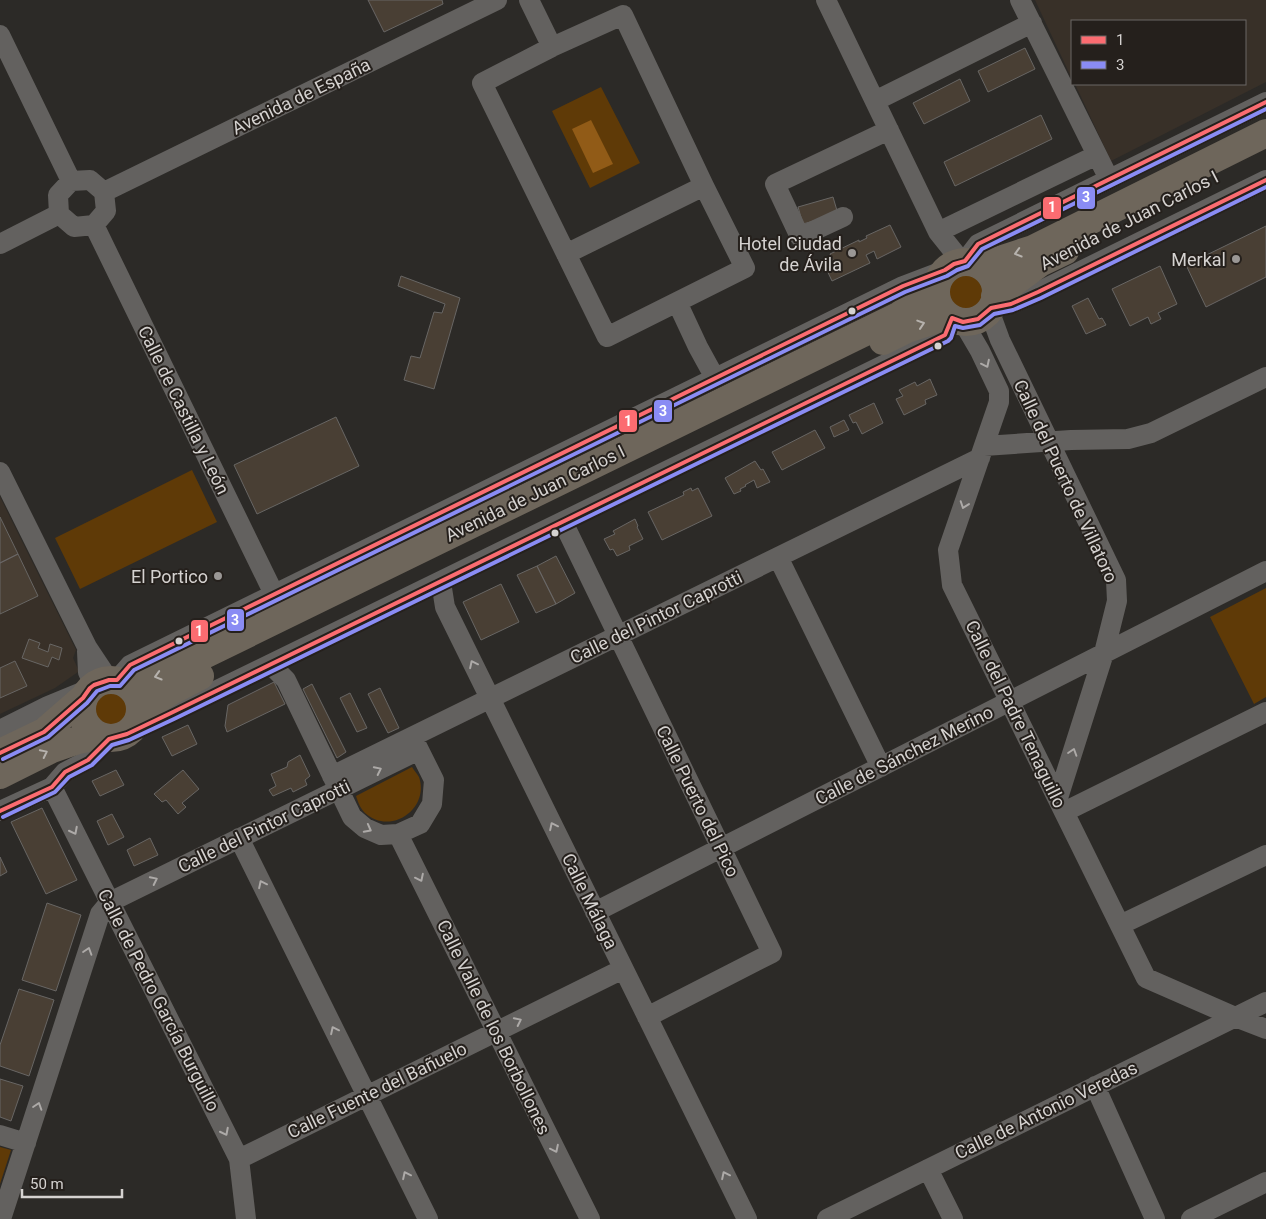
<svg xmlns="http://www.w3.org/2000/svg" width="1266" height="1219" viewBox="0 0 1266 1219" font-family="Roboto,sans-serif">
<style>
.built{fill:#383028}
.green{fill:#5f3a07}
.water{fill:#915b17}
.building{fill:#493f34;stroke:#686664}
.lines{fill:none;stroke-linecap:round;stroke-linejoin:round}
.minor{stroke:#63615f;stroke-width:20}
.highway{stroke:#6e665b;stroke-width:28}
.bus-1-casing{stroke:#25201c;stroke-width:8}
.bus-2-casing{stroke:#25201c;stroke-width:8}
.bus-1{stroke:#fb6c71;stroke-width:4}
.bus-2{stroke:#8a8cf4;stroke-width:4}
.oneway{stroke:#b6b2ad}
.oneway2{stroke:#adaaa8}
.poi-dot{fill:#9a9795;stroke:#25201c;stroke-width:2}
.bus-dot{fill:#d5d2d0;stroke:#25201c;stroke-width:2}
.labels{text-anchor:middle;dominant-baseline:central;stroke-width:4;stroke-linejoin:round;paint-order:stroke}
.street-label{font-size:18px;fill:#d5d2d0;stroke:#25201c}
.poi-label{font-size:18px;fill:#d5d2d0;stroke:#25201c;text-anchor:end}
.line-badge{stroke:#25201c;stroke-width:2}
.badge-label{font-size:14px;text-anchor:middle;font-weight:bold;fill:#fff}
</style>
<rect width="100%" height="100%" fill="#2c2a27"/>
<path class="built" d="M 1035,0 L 1266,0 L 1266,82 L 1111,161 L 1075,84 L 1245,84 L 1245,21 L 1072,21 L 1072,79 Z
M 0,497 L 76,650 L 73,658 L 78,669 L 78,672 L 55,688 L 0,714 Z"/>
<path class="green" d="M 601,87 L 640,163 L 590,188 L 552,111 Z
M946 292a19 19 0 1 1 38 0a19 19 0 1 1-38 0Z
M 192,470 L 217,522 L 80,589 L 55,538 Z
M 1266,588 L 1266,697 L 1254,704 L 1210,617 Z
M93 710a18 18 0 1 1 36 0a18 18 0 1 1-36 0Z
M 412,767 C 414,770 417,774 419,777 C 430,809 390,836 365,813 C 360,808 358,802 356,796 Z
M 0,1147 L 11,1150 L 0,1184 Z"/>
<path class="water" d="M 591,120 L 613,164 L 593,173 L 572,129 Z"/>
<path class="building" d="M 368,0 L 442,0 L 443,4 L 384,32 Z
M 1025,48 L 1035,69 L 988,92 L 978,71 Z
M 960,79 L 970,101 L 924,124 L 913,103 Z
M 1041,115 L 1052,139 L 955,186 L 944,162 Z
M 833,197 L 838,214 L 803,224 L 798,207 Z
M 890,225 L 901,247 L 877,259 L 874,251 L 866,255 L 870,263 L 832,281 L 824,264 L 833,260 L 830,254 L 859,240 L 859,242 L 867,238 L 866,236 Z
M 1266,226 L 1266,277 L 1206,307 L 1186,265 Z
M 1160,266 L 1177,304 L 1158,313 L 1161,319 L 1151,324 L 1148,317 L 1130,326 L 1112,289 Z
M 401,276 L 460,298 L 434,389 L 404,380 L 411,356 L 420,358 L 434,312 L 442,313 L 445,304 L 398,286 Z
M 1088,298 L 1099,319 L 1102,318 L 1106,325 L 1086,334 L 1072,306 Z
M 930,379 L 937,395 L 925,400 L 926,404 L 904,415 L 896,399 L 903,396 L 899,390 L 915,382 L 917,386 Z
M 874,403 L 883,423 L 862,434 L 856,422 L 853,423 L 849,415 Z
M 336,417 L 359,466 L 257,514 L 234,465 Z
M 844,420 L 849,430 L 834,437 L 830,427 Z
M 815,430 L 825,448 L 782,470 L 772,452 Z
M 755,461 L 761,470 L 763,469 L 770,482 L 757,488 L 754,480 L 745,485 L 746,486 L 740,489 L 741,491 L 734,494 L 725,478 Z
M 691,488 L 692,491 L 698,488 L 712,516 L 662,540 L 648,512 L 684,495 L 683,492 Z
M 0,517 L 18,554 L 0,563 Z
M 635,519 L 638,526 L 637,527 L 643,539 L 629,546 L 630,550 L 617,556 L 613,549 L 610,550 L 604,539 L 615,534 L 613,531 Z
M 18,554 L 38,596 L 0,614 L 0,563 Z
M 556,556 L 575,593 L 556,604 L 537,566 Z
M 537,566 L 556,604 L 536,613 L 517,575 Z
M 501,584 L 519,622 L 481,640 L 463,602 Z
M 29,639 L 40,643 L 38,648 L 48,652 L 50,644 L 62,648 L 59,660 L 52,657 L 48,667 L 22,658 Z
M 15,661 L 27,686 L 0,698 L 0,668 Z
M 274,682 L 285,704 L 227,732 L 225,726 L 228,705 Z
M 312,684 L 346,752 L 337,758 L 303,689 Z
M 380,688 L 399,728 L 388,733 L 368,694 Z
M 350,693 L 367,728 L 357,732 L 340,698 Z
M 188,725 L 197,744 L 172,756 L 162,737 Z
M 300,755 L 310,776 L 305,780 L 307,785 L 293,792 L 291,788 L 273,796 L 269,790 L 276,786 L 271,774 L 287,767 L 288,762 Z
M 116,770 L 124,785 L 100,796 L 92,781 Z
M 183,770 L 199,789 L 182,803 L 186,807 L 178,814 L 166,800 L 162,802 L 154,794 Z
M 42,808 L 77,880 L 46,894 L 11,822 Z
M 112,814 L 124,837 L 108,845 L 97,821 Z
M 150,838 L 158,855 L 134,866 L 127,850 Z
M 0,857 L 7,872 L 0,876 Z
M 47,903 L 81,915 L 56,991 L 22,980 Z
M 19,989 L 54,1000 L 29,1076 L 0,1066 L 0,1045 Z
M 0,1079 L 23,1086 L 11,1121 L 0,1117 Z"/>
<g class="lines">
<path class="minor" d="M 529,0 L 552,47
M 826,0 L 938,232 L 962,262
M 1020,0 L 1109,179
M 623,15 L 704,186 L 745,268 L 607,337 L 482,83 L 552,47 Z
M 0,35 L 71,181
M 875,101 L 1032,23
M 90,180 L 104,192 L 106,211 L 94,225 L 74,227 L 59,214 L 58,195 L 71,181 Z
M 104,192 L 497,0
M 843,217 L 800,237 L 775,184 L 889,130
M 94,225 L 274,594
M 938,232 L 1097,155
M 0,244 L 59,214
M 566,254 L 704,186
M 965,261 L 978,244 L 1266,102
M 677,302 L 698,347 L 715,378
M 991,308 L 1011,304 L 1038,292 L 1266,180
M 989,310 L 1000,340 L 1116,580 L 1117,601 L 1104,653 L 1058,798
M 963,322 L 980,351 L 999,391 L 999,402 L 948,550 L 952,585 L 1146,978 L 1235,1017 L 1266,1029
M 984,446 L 1071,440 L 1128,439 L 1151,433 L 1266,377
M 0,472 L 87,647 L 109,680
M 563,522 L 772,953 L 647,1017
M 778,557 L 881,767
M 441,582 L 445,607 L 747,1219
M 87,651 L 88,672 L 94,685
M 271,665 L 286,680 L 352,817 L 365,828 L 381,835 L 398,834 L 420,824 L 432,804 L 434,780 L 413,738
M 117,680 L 130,665 L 903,286 L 945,270
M 0,730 L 48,706 L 82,692
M 127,734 L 945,335 L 952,318
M 332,776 L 980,458
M 52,787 L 239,1159 L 246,1219
M 0,811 L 52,787 L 65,772 L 88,760 L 109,739
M 1064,812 L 1266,712
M 398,834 L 590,1219
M 239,838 L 428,1219
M 595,912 L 1266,571
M 1120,925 L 1266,855
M 1095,1086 L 1155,1219
M 0,1135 L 26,1143
M 239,1159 L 623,969
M 928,1169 L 953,1219
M 1,1219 L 100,914 L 110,902 L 419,750
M 827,1219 L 1266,1002
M 1191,1219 L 1266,1182"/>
<path class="highway" d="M936 292a30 30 0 1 1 60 0a30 30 0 1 1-60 0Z
M 981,266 L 1033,249 L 1266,133
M 995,296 L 1040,263 L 1065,251
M 883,341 L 907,329 L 947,316
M82 709a29 29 0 1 1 58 0a29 29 0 1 1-58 0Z
M 127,684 L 165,674 L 900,315 L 936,286
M 141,710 L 173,690 L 200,676
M 0,753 L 44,732 L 83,698
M 0,775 L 52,749 L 78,740 L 98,736"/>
<g class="bus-1-casing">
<path id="bus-1" d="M 0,753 L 44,732 L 83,698 L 90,688 L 94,685 L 109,680 L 117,680 L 130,665 L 903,286 L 945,270 L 954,264 L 965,261 L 978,244 L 1266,102
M 0,811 L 52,787 L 65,772 L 88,760 L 109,739 L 127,734 L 171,713 L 945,335 L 952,318 L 963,322 L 978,319 L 991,308 L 1011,304 L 1038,292 L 1266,180"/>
</g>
<g class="bus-2-casing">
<path id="bus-2" d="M 3,759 L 48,737 L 87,703 L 97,691 L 110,686 L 120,686 L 134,670 L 905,292 L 947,276 L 957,270 L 968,266 L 982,249 L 1266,109
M 3,817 L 55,792 L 69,777 L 92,765 L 112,745 L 129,740 L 174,719 L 948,341 L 951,338 L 955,326 L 963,328 L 980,325 L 994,314 L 1013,310 L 1041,298 L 1266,187"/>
</g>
<use href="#bus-1" class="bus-1"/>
<use href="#bus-2" class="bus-2"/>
</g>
<defs><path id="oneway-chevron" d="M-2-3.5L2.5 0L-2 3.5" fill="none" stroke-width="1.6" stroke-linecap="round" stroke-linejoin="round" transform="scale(1.25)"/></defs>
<g class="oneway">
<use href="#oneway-chevron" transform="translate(1018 253) rotate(164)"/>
<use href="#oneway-chevron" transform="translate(921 324) rotate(-18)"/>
<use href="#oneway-chevron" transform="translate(158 676) rotate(164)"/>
<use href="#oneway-chevron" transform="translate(44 753) rotate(-26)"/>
</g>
<g class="oneway2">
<use href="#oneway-chevron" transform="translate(986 364) rotate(64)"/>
<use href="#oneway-chevron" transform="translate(964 505) rotate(109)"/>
<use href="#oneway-chevron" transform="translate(473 664) rotate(-116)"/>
<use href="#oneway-chevron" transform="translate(1073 752) rotate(-72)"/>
<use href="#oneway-chevron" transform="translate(378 770) rotate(-26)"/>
<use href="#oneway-chevron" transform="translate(553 826) rotate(-116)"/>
<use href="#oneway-chevron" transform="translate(368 829) rotate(28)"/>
<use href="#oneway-chevron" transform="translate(74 831) rotate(63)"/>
<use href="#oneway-chevron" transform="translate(420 878) rotate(64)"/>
<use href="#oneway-chevron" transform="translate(154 880) rotate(-26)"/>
<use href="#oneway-chevron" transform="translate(262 884) rotate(-116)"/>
<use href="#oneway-chevron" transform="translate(88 951) rotate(-72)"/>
<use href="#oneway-chevron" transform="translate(518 1021) rotate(-26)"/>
<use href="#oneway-chevron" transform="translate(334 1030) rotate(-116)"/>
<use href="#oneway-chevron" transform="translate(38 1106) rotate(-72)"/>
<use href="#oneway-chevron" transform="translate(225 1132) rotate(63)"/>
<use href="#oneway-chevron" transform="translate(555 1149) rotate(64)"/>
<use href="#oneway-chevron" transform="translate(406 1175) rotate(-116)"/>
<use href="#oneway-chevron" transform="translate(725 1175) rotate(-116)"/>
</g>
<g class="poi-dot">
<circle cx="852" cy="253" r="5"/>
<circle cx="1236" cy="259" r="5"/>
<circle cx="218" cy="576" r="5"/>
</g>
<g class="bus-dot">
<circle cx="852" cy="311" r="4.5"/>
<circle cx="938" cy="346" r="4.5"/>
<circle cx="555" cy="533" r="4.5"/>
<circle cx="179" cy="641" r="4.5"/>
</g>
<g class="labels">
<g class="street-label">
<text transform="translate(301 96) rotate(-26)">Avenida de España</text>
<text transform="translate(1129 220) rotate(-27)">Avenida de Juan Carlos I</text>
<text transform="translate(184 410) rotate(64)">Calle de Castilla y León</text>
<text transform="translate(1066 481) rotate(65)">Calle del Puerto de Villatoro</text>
<text transform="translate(535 493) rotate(-26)">Avenida de Juan Carlos I</text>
<text transform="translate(656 617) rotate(-26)">Calle del Pintor Caprotti</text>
<text transform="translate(1016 714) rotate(64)">Calle del Padre Tenaguillo</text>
<text transform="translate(904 755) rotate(-27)">Calle de Sánchez Merino</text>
<text transform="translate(698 801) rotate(64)">Calle Puerto del Pico</text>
<text transform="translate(264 826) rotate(-26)">Calle del Pintor Caprotti</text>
<text transform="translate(590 901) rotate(64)">Calle Málaga</text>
<text transform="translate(159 1000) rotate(63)">Calle de Pedro García Burguillo</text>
<text transform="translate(494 1027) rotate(64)">Calle Valle de los Borbollones</text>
<text transform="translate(377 1090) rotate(-26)">Calle Fuente del Bañuelo</text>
<text transform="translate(1046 1110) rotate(-26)">Calle de Antonio Veredas</text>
</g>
<g class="poi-label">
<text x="842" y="243">Hotel Ciudad<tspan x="842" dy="21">de Ávila</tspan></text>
<text x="1226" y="259">Merkal</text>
<text x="208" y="576">El Portico</text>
</g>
</g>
<g class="line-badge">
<rect x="1076" y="186" width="20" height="24" rx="5" fill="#8a8cf4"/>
<rect x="1042" y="196" width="20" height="24" rx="5" fill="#fb6c71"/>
<rect x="653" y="399" width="20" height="24" rx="5" fill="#8a8cf4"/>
<rect x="618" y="409" width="20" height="24" rx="5" fill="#fb6c71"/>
<rect x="226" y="608" width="19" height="24" rx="5" fill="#8a8cf4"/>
<rect x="190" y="619" width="19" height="24" rx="5" fill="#fb6c71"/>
</g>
<g class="badge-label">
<text x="1086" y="202">3</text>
<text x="1052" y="212">1</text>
<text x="663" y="416">3</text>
<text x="628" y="426">1</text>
<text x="235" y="625">3</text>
<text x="199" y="636">1</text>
</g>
<rect x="1071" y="20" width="175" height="65" fill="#25201c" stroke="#6b6764"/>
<rect x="1081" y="36" width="25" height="8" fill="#fb6c71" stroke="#6b6764"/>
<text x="1116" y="45" font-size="15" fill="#d5d2d0">1</text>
<rect x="1081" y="61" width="25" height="8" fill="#8a8cf4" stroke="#6b6764"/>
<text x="1116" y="70" font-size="15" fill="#d5d2d0">3</text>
<path d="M22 1189v8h100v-8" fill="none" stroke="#d5d2d0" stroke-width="2.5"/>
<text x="30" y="1189" font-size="15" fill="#d5d2d0" stroke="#25201c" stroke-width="4" paint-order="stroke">50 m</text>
</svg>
